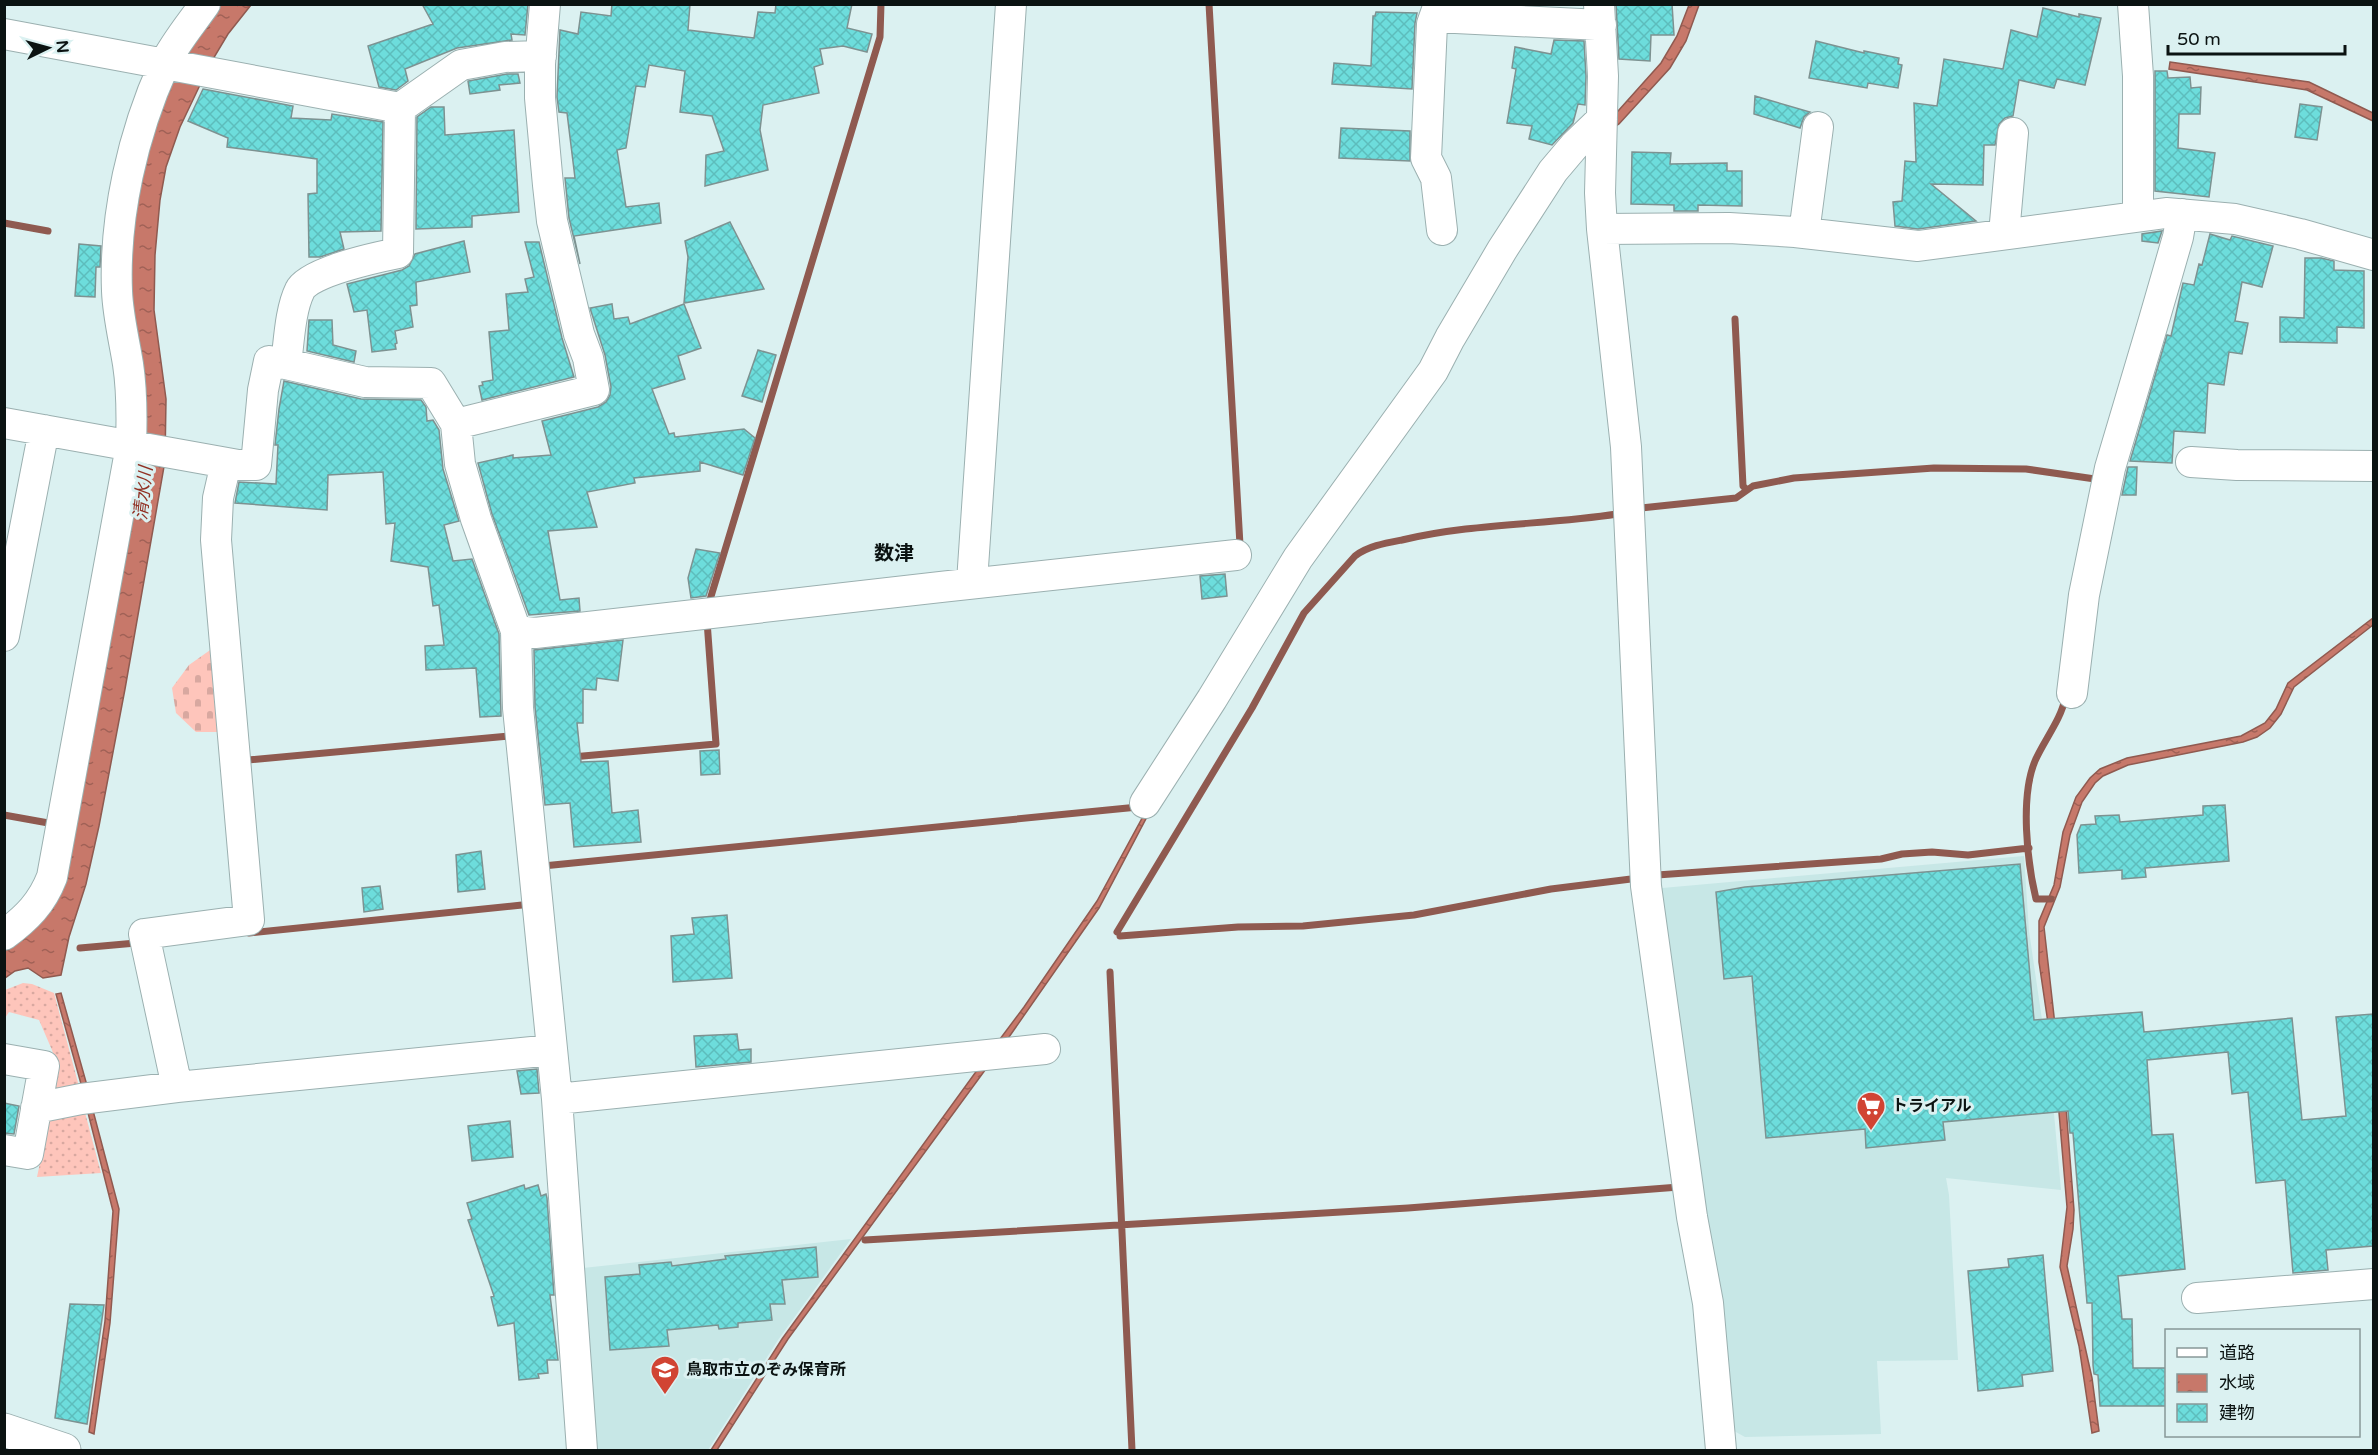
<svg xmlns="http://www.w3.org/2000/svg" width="2378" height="1455" viewBox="0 0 2378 1455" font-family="'Varela Round','Noto Sans JP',sans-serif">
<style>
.built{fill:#c7e7e6}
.grass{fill:url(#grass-dots)}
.cemetery{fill:url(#cemetery-stones)}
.water{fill:url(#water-ripples);stroke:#8f5a50;stroke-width:1.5}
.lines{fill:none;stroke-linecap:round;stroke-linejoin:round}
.stream{stroke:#8f5a50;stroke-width:7}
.building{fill:url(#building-cross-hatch);stroke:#7d9291;stroke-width:1.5}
.minor-casing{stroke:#9bb0b0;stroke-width:32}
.major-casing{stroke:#9bb0b0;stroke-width:35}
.minor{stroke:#fff;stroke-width:30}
.major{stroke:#fff;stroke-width:33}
.labels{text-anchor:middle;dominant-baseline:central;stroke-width:6;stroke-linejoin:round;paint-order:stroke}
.poi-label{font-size:16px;font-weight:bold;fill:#0b1312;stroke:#dbf1f1;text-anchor:start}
.water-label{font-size:18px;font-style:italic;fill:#913124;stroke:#dbf1f1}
.quarter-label{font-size:20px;font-weight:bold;fill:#0b1312;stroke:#dbf1f1}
</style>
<defs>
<pattern id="grass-dots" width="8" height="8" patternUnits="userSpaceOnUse" patternTransform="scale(1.5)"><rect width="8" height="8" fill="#fec5bb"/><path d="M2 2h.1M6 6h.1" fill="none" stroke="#d8a8a0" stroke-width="1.8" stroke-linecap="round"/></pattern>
<pattern id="cemetery-stones" width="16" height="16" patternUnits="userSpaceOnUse" patternTransform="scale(1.5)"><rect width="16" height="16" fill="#fec5bb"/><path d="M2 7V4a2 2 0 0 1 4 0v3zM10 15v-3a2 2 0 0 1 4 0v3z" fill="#d8a8a0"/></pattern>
<pattern id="water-ripples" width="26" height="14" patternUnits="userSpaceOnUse" patternTransform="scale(1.5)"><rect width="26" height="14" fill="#c7786a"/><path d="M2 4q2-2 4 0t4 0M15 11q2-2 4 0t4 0" fill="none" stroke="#a06156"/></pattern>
<pattern id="building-cross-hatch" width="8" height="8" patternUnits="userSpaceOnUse" patternTransform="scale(1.5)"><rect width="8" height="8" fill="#6ddddc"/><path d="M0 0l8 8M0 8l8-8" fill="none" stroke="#5dbdbc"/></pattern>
</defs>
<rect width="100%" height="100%" fill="#dbf1f1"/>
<path class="built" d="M 2024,856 L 2029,931 L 2051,1081 L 2061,1190 L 1946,1178 L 1949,1195 L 1958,1360 L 1877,1361 L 1881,1434 L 1745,1437 L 1723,1425 L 1651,889 Z
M 851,1239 L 778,1340 L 708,1450 L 590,1450 L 583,1268 Z"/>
<path class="grass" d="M 23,983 L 32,984 L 54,993 L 81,1094 L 52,1102 L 58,1070 L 52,1050 L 39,1020 L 9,1012 L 5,1018 L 5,990 Z
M 83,1105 L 101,1173 L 37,1177 L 51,1111 Z"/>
<path class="cemetery" d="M 213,648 L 223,732 L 196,732 L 176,713 L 172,688 L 189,665 Z"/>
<path class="water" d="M 214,5 L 251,5 L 228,34 L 210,64 L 180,127 L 166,167 L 160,200 L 155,255 L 154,310 L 166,399 L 165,461 L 125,689 L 99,826 L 86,884 L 69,937 L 61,975 L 43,978 L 28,968 L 15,971 L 5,978 L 5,941 L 40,912 L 115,573 L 129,224 L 157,107 Z
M 1689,5 L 1699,5 L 1686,41 L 1670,68 L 1619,124 L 1594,140 L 1561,178 L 1514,249 L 1443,374 L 1287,592 L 1248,661 L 1148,815 L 1099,908 L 1002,1047 L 994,1047 L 1024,1007 L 1097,901 L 1158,789 L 1198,729 L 1293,574 L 1438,372 C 1456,334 1478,299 1500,264 C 1533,210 1561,166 1606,120 L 1610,120 L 1661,63 L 1677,36 Z
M 2170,62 L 2309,82 L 2373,113 L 2373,121 L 2307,90 L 2169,69 Z
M 2373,618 L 2373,625 L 2294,687 L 2281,714 L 2270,728 L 2257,737 L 2243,742 L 2128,765 L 2103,776 L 2095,783 L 2082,802 L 2070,835 L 2060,887 L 2044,927 L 2055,1025 L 2064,1081 L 2074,1210 L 2073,1229 L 2067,1266 L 2092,1378 L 2099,1431 L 2092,1433 L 2079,1346 L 2060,1267 L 2067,1207 L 2056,1077 L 2039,962 L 2039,921 L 2054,885 L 2063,832 L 2076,797 L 2090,778 L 2100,769 L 2127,758 L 2241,736 L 2265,723 L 2276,709 L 2288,683 Z
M 61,993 L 88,1089 L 83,1091 L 56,994 Z
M 983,1062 L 991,1062 L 788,1339 L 717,1450 L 711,1450 L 782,1339 Z
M 91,1103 L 119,1209 L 110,1323 L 94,1434 L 89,1432 L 105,1321 L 113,1211 L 86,1105 Z"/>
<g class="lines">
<path class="stream" d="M 1209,4 L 1240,545 L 1236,545
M 4,223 L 48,231
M 1735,319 L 1743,486 L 1747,490
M 1641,508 L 1736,498 L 1753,486 L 1794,478 L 1934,468 L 2026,469 L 2095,479
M 709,603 L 880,37 L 881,4
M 572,757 L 716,744 L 707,621
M 248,760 L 509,736 L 510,742
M 4,815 L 54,824
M 543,866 L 1138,807
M 1657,875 L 1881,859 L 1902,854 L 1932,852 L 1968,855 L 2029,848
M 2051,899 L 2036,899 C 2027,861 2020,797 2035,761 C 2043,742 2062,718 2065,698
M 1117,932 L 1252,708 L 1304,613 L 1355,556 C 1368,546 1386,543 1402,540 C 1473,523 1546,525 1617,514
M 249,933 L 522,905
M 1120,936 L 1238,927 L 1303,926 L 1414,915 L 1551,889 L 1639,878
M 80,948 L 136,943
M 1110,972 L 1132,1450
M 865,1240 L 1408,1208 L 1679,1187"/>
</g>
<path class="building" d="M 422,4 L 528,4 L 525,35 L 511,34 L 512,40 L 457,48 L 405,69 L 408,81 L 396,90 L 379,87 L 368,46 L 433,24 Z
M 612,4 L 690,4 L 688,30 L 754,38 L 758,12 L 775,13 L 776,4 L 852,4 L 847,28 L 872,34 L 867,52 L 843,46 L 820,49 L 823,64 L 814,67 L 819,93 L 763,105 L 760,130 L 768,170 L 705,186 L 706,155 L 724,151 L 712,116 L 680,112 L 685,71 L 649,65 L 645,87 L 636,86 L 626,148 L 617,150 L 626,207 L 659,203 L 661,223 L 574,236 L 580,264 L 569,218 L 565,178 L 575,178 L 567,113 L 559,112 L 557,97 L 560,30 L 578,34 L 581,12 L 611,16 Z
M 1616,4 L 1672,4 L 1674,35 L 1651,35 L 1650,61 L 1619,59 Z
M 2043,8 L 2079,17 L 2079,14 L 2101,18 L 2085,85 L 2057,79 L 2054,88 L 2019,80 L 2013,116 L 2005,118 L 1999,124 L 1995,145 L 1984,145 L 1983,185 L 1931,184 L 1976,221 L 1918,229 L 1895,226 L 1893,202 L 1902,201 L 1905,161 L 1916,162 L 1914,103 L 1937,106 L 1944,59 L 2003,69 L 2011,30 L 2037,37 Z
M 1376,12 L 1417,13 L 1415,23 L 1412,89 L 1332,84 L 1334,63 L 1371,66 L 1373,16 L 1375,16 Z
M 1554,40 L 1584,41 L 1586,76 L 1585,105 L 1578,104 L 1573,123 L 1552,145 L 1529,139 L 1532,126 L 1507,123 L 1516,69 L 1512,68 L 1515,47 L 1551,54 Z
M 1816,41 L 1864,53 L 1864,51 L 1899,58 L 1898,64 L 1902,65 L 1898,88 L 1868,83 L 1867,88 L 1809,78 Z
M 2155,71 L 2167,71 L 2168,78 L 2190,77 L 2191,88 L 2201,87 L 2200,114 L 2179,114 L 2178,148 L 2215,153 L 2209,197 L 2155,191 Z
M 507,74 L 518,74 L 520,83 L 499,85 L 500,90 L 470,94 L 468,81 Z
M 203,89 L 293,106 L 291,118 L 331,120 L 332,114 L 383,122 L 381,231 L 340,232 L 344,249 L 320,257 L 309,257 L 308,194 L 317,193 L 317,159 L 227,147 L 228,138 L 188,121 Z
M 1755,96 L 1810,112 L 1804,117 L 1800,128 L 1754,114 Z
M 2300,104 L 2322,107 L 2317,140 L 2295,137 Z
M 431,107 L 444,107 L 445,135 L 514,130 L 519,212 L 472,216 L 472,227 L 416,229 L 417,117 Z
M 1341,128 L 1410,131 L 1410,161 L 1339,158 Z
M 1632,152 L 1671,153 L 1670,164 L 1727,163 L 1727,171 L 1742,171 L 1742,206 L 1698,205 L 1698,211 L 1674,211 L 1674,205 L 1631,204 Z
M 730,222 L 764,289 L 684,303 L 688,257 L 685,241 Z
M 2162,231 L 2158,243 L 2142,241 L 2142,234 Z
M 2210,234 L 2230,240 L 2232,236 L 2273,246 L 2262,287 L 2242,282 L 2235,321 L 2248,323 L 2242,354 L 2229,352 L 2224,385 L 2208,383 L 2205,433 L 2174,431 L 2172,463 L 2130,461 L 2167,335 L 2171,336 L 2183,283 L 2194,285 L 2199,264 L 2202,265 Z
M 464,241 L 470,272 L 416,282 L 417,305 L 410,306 L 413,327 L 395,331 L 397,343 L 395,344 L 396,349 L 372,352 L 367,310 L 354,312 L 347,284 L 402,270 L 409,266 L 415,254 Z
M 525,242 L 539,242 L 562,338 L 574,377 L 482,400 L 479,386 L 483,385 L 482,382 L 493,380 L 489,332 L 509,330 L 506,294 L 528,292 L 525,279 L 534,277 Z
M 79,244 L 101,246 L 100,267 L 96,267 L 95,297 L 75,296 Z
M 2305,258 L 2321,258 L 2334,261 L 2334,270 L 2364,271 L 2364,328 L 2337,327 L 2337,343 L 2280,342 L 2280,317 L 2304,318 Z
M 612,304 L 614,319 L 628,317 L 630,324 L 684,304 L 701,348 L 678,356 L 685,379 L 652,389 L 669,434 L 674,433 L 675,437 L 744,429 L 755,438 L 743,475 L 700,462 L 700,471 L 634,478 L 635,483 L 587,492 L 597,527 L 548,531 L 560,600 L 579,598 L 580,611 L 529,615 L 492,514 L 478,463 L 513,455 L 513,458 L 551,455 L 542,421 L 598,407 L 606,402 L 610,395 L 611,387 L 605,355 L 590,308 Z
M 309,320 L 332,320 L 333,345 L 356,351 L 354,362 L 307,351 Z
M 758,350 L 776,355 L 762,402 L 742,396 Z
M 284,381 L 361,399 L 421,400 L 426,407 L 427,421 L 433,420 L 439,430 L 443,469 L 459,521 L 444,525 L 453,561 L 472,559 L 499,634 L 501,716 L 480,717 L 476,668 L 426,670 L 425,646 L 444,645 L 439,605 L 433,606 L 428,567 L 391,561 L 395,523 L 386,524 L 383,472 L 328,475 L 327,510 L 235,503 L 239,482 L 276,484 L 278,445 L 275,445 L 279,409 Z
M 2128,467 L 2137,467 L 2136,495 L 2122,495 Z
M 696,549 L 720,553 L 706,596 L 691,598 L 688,578 Z
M 1225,574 L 1227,596 L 1202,599 L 1200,576 Z
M 623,640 L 618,681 L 597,678 L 596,690 L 583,689 L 583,723 L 577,723 L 581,762 L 608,761 L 612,813 L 638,810 L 641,842 L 574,847 L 570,803 L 545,805 L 535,707 L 534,650 Z
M 719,750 L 720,774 L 701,775 L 700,751 Z
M 2225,805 L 2229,861 L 2145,868 L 2146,877 L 2122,879 L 2122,870 L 2079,873 L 2077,835 L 2081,825 L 2096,824 L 2095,816 L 2119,815 L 2120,822 L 2203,815 L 2203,806 Z
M 481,851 L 485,889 L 458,892 L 456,855 Z
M 2020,864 L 2034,1020 L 2142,1012 L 2144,1032 L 2292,1018 L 2302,1120 L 2346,1116 L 2336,1017 L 2373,1014 L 2373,1246 L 2326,1250 L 2328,1270 L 2293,1273 L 2285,1180 L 2256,1183 L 2248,1092 L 2232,1094 L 2228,1052 L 2147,1060 L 2152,1135 L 2173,1134 L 2185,1269 L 2118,1276 L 2122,1319 L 2132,1319 L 2133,1368 L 2166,1368 L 2166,1406 L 2100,1406 L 2098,1375 L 2094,1374 L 2093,1365 L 2092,1303 L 2087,1303 L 2073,1133 L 2070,1133 L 2068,1111 L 1943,1122 L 1945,1140 L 1866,1148 L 1865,1129 L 1766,1138 L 1752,976 L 1724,979 L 1716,892 L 1745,887 Z
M 380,886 L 383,909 L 364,912 L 362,888 Z
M 727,915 L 732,978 L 673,982 L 671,936 L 694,934 L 692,918 Z
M 737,1034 L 739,1050 L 751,1049 L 751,1062 L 696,1067 L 694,1036 Z
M 537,1069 L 539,1093 L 521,1094 L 517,1071 Z
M 4,1103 L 19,1106 L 14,1134 L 4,1133 Z
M 510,1121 L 513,1157 L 472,1161 L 468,1126 Z
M 524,1185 L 525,1189 L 538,1185 L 541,1196 L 546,1194 L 547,1198 L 554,1295 L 550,1295 L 558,1360 L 547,1360 L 548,1373 L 538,1374 L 539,1378 L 519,1380 L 514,1323 L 498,1326 L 491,1297 L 494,1296 L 468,1220 L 472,1219 L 467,1203 Z
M 816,1247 L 818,1277 L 782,1280 L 785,1304 L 770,1304 L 772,1320 L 738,1323 L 738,1327 L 719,1329 L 718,1325 L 667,1330 L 669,1346 L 610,1350 L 605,1277 L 640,1274 L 639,1265 L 671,1262 L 672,1266 L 726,1259 L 725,1256 Z
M 2043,1255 L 2053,1371 L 2022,1375 L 2023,1386 L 1978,1391 L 1968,1271 L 2009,1267 L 2008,1259 Z
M 70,1304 L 104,1305 L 87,1424 L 55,1418 Z"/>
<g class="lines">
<g class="minor-casing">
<path id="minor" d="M 1439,4 L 1432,24 L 1426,158 L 1436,178 L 1442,230
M 1599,4 L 1603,76 L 1600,193 L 1602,229 L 1626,447 L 1646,886 L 1692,1217 L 1708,1303 L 1721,1450
M 2133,4 L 2138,76 L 2138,216
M 1435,17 L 1601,25
M 4,34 L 400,108 L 461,65 L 505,57 L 541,56
M 400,108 L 398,253 C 378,257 308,272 300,290 C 290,310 289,342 286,364 L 365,382 L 431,383 L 456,424 L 460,464 L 476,519 L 516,631 L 518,708 L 557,1099 L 582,1450
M 1602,229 L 1729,228 L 1795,232 L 1918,246 L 2166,213 L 2235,219 L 2300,234 L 2374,255
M 1804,233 L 1818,127
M 2004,234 L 2013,133
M 4,423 L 238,465 L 256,465 L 263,390 L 269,361 L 286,364
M 456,424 L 594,390 L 588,358 L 579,334 L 552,221 L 548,185 L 540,98 L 540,64 L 545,4
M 2191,462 L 2237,465 L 2374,466
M 972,582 L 1011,4
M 516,631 L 535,633 C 769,607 1002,579 1236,555
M 4,636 L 44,430
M 2072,693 L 2084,595 L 2110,468 L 2154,320 L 2178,237 L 2182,214
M 1145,803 L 1212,699 L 1298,558 L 1433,371 L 1450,338 L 1502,250 L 1553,171 L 1575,145 L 1602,119
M 4,935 C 27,918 42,903 52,877 L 131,446 C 132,418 132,390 128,364 C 124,339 118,316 117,291 C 114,216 133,133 164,65 C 174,44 191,24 205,4
M 4,1059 L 44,1066 L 28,1154 L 4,1150
M 177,1087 L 552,1050
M 557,1099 L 1045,1049
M 36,1108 L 81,1099 L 177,1087 L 144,934 L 249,920 L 216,540 L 218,498 L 226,463
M 2197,1298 L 2374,1284"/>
</g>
<g class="major-casing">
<path id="major" d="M 4,1430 L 64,1450"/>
</g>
<use href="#minor" class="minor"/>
<use href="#major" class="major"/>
</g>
<defs>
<g id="supermarket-pin" transform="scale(1.5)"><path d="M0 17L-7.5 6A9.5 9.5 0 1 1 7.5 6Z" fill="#d14433" stroke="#dbf1f1"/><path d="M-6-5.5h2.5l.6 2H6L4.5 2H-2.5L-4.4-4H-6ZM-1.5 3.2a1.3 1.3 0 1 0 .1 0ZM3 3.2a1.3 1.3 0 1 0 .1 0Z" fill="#fff"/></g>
<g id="school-pin" transform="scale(1.5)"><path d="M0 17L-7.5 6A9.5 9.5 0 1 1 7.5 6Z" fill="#d14433" stroke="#dbf1f1"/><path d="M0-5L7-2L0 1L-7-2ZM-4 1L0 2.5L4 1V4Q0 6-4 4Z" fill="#fff"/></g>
</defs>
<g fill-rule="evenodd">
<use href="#supermarket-pin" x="1871" y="1106"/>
<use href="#school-pin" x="665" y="1370"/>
</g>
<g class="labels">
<g class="poi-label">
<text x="1892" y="1106">トライアル</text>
<text x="686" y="1370">鳥取市立のぞみ保育所</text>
</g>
<g class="water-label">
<text transform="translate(143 493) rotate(-84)">清水川</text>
</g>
<g class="quarter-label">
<text x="894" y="554">数津</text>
</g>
</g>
<rect width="2378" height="1455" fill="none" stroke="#0b1312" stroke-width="12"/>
<rect x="2165" y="1329" width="195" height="108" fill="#dbf1f1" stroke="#889898" stroke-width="1.5"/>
<rect x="2177" y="1348" width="30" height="9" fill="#ffffff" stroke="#889898" stroke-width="1.5"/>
<text x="2219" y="1359" font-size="18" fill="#0b1312">道路</text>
<rect x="2177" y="1374" width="30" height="18" fill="url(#water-ripples)" stroke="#889898" stroke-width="1.5"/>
<text x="2219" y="1389" font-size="18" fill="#0b1312">水域</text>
<rect x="2177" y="1404" width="30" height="18" fill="url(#building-cross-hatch)" stroke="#889898" stroke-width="1.5"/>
<text x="2219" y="1419" font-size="18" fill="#0b1312">建物</text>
<g transform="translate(48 48) rotate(85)" stroke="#dbf1f1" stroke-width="4.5" paint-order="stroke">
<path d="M0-4.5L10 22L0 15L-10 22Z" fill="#0b1312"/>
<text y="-9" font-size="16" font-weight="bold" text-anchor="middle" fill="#0b1312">N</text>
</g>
<path d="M2168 45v9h177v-9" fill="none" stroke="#0b1312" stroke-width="3"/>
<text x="2177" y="45" font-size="18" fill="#0b1312" stroke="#dbf1f1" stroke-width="4.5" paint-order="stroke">50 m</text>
</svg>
